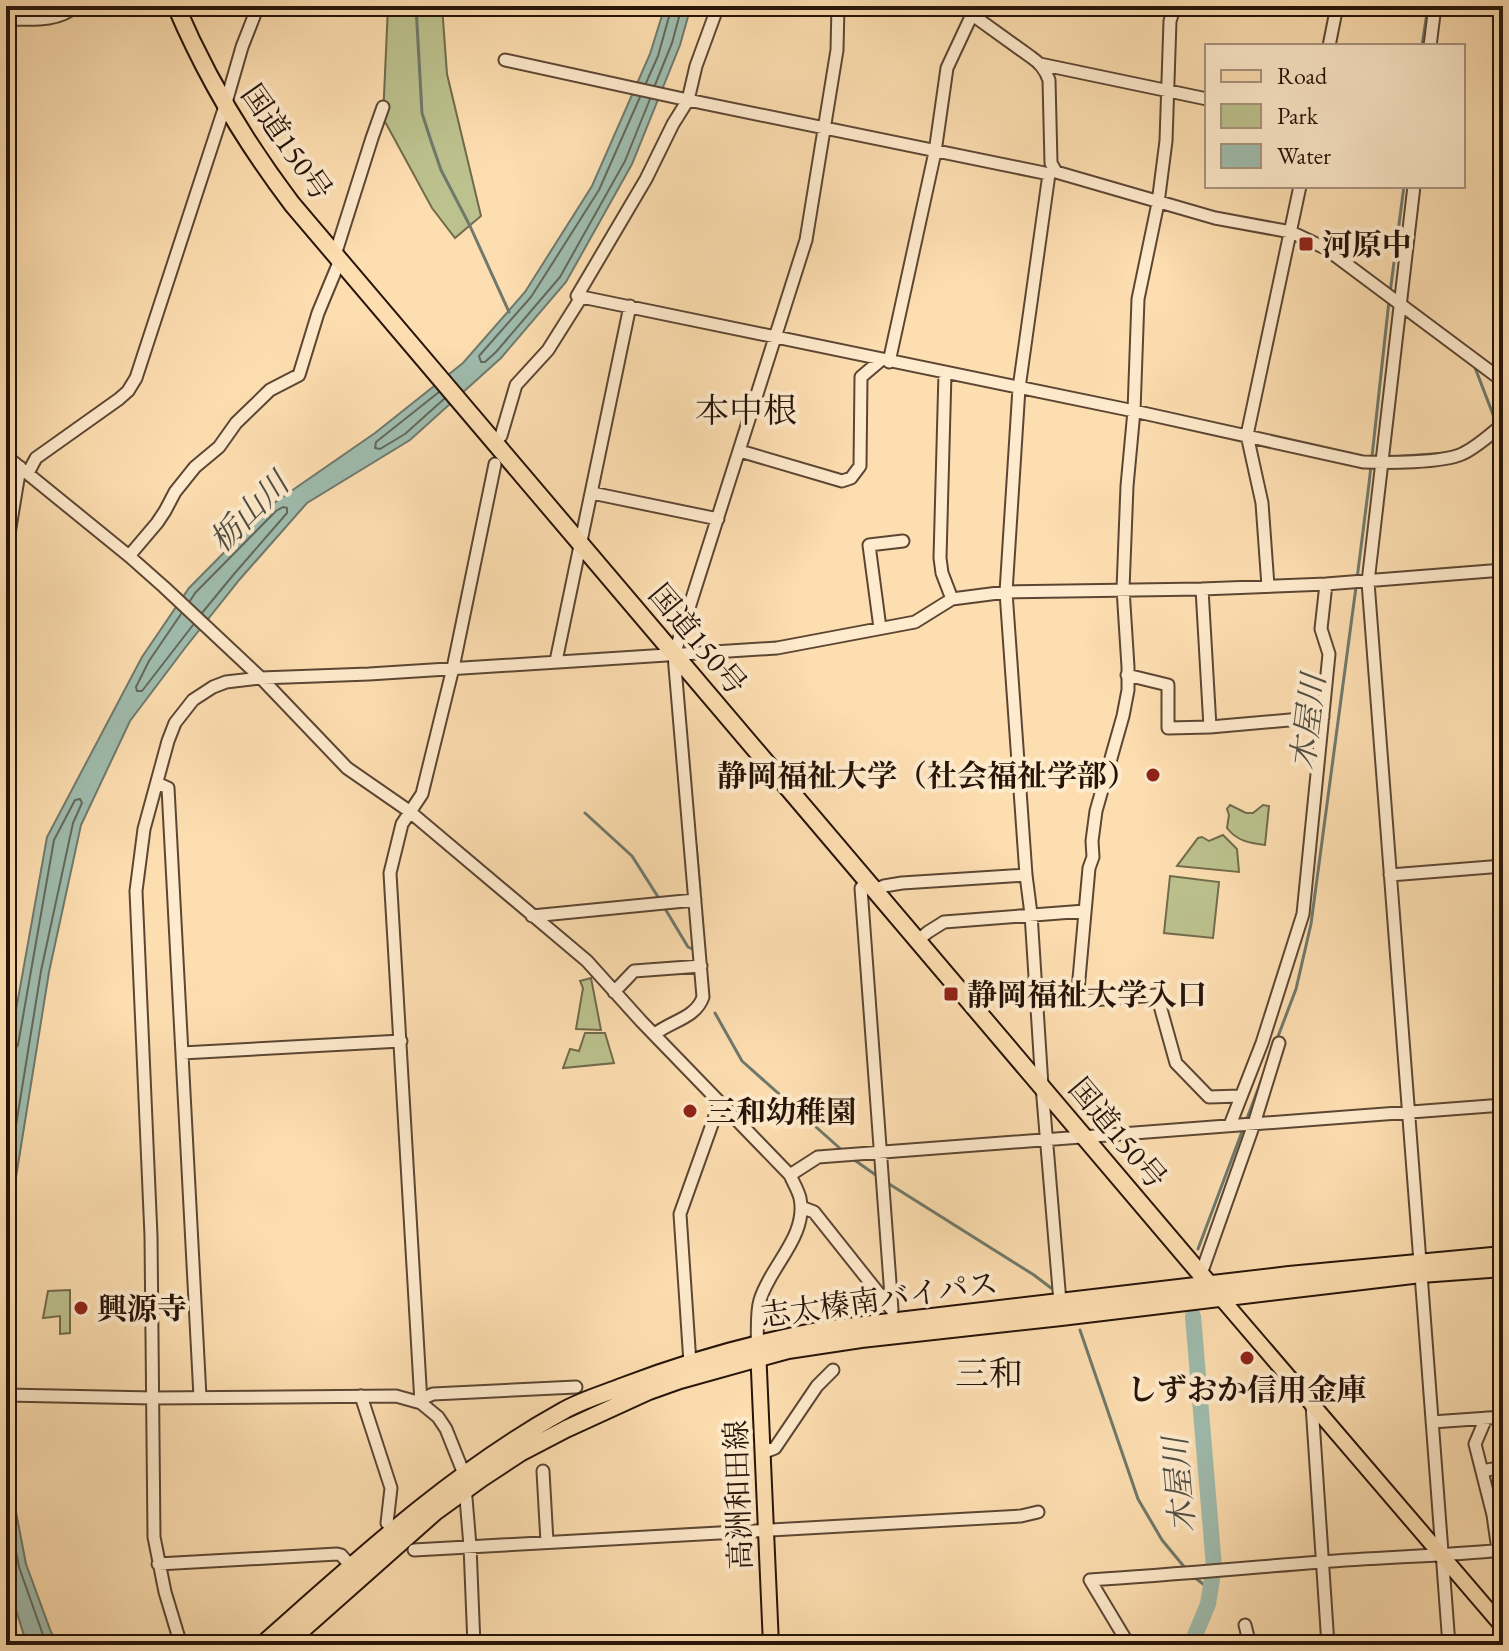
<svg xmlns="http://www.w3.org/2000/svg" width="1509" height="1651" viewBox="0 0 1509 1651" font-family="'EB Garamond','Noto Serif JP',serif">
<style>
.green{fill:#bcc28e;stroke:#716b4c;stroke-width:2}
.water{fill:#9fbcae;stroke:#6f796c;stroke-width:2}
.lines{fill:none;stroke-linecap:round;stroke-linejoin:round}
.shore{stroke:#62685c;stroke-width:2}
.stream{stroke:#6f796c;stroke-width:3}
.river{stroke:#9fbcae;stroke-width:16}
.minor-casing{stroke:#5c4633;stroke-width:15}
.major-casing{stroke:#261409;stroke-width:18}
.highway-casing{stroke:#261409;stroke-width:20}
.minor{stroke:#feeacc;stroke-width:11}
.major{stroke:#fddeb0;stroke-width:14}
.highway{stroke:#fddeb0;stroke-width:16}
.poi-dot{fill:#8f2418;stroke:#feeacc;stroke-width:3}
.labels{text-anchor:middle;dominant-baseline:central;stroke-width:8;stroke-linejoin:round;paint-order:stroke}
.street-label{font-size:30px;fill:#261409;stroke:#feeacc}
.poi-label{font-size:30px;font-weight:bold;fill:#261409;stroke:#feeacc;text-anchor:start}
.water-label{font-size:32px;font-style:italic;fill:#504f43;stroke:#feeacc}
.quarter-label{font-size:34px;fill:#261409;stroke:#feeacc}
</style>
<rect width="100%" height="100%" fill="#fddeb0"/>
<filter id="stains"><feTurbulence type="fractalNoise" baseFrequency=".0025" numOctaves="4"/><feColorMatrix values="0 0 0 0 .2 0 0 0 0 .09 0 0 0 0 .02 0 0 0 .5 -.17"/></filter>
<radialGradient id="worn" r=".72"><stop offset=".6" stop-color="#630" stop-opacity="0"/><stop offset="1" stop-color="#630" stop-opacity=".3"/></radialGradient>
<path class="green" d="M 388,6 L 442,6 L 447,74 L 481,216 L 455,238 L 432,208 L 383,118 Z
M 1230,805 L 1246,813 L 1253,813 L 1263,805 L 1269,806 L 1265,845 C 1249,843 1237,841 1227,828 L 1229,815 L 1227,809 Z
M 1223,835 L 1237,849 L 1239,872 L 1177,866 L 1198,838 L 1202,837 L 1209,841 Z
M 1170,876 L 1219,882 L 1213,938 L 1164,933 Z
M 591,978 L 601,1030 L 576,1029 L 583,988 L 580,981 Z
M 585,1033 L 605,1033 L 614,1063 L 563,1068 L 570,1049 L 579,1051 Z
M 70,1290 L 70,1333 L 60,1334 L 60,1316 L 43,1318 L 48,1291 Z"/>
<path class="water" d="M 665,6 L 691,6 L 680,45 L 632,164 L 566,282 L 501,358 L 410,440 L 307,503 L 240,579 L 185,648 L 130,721 L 81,825 L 49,972 L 8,1227 L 6,1314 L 6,1066 L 47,837 L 142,657 L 189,588 L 271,505 L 375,433 L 463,363 L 525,292 L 592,186 L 650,54 Z
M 6,1460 L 26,1564 L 51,1632 L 59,1645 L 27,1645 L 6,1578 Z"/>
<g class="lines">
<path class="shore" d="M 646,83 L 658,56 L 672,6
M 655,85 L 672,43 L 682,6
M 640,97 L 599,190 L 531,297 L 479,356 L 481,362 L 485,362 L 496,352 L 560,277 L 625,161 L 650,99
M 439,392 L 376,442 L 375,448 L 380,449 L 405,434 L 444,399
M 190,601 L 195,593 L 276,511 L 283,507 L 287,508 L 287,513 L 234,574 L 202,613
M 181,614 L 149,661 L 136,687 L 137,691 L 142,691 L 193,625
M 6,1053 L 13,1051 L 18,1045 L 54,840 L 75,800 L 80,799 L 82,803 L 73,823 L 41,971 L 6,1187
M 6,1502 L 19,1567 L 43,1635 L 49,1645"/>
<path class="stream" d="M 416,6 L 422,113 L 431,141 L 441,170 L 470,226 L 509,312
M 11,14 L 43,13
M 1422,46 L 1428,6
M 1390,293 L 1404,186
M 1474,365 L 1494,417
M 1390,457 L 1446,453
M 1357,579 L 1369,484 L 1389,301
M 585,813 L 632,856 L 660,900
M 696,846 L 700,890
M 664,907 L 688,947 L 697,951
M 701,907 L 702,927
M 715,1013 L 742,1061 L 844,1152
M 1277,1039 L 1296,989 L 1311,924 L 1356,587
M 1246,1121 L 1263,1076
M 853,1159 L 880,1178
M 886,1182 L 1034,1275 L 1051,1288
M 1198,1249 L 1243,1129
M 1080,1330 L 1138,1499 L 1162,1540 L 1186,1569
M 1194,1577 L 1211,1590"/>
<path class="river" d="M 1191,1645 L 1208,1604 L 1214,1567 L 1193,1316"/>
<g class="minor-casing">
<path id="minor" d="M 718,6 L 696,66 L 688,100 L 673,124 L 646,179 L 577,296 L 1134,411 L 1363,462 C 1386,463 1442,463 1462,454 C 1477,447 1491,434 1503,424
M 960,6 L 1031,57 C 1040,63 1045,69 1049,80 L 1051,163 L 1056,172 L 1215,218 L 1291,232 L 1325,248 L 1503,381
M 1175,6 L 1170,21 L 1166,141 L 1158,203 L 1138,299 L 1134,411 L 1127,486 L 1123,589 L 1128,667 L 1128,690 L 1123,716 L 1096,811 L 1092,841 L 1093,857 L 1089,868 L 1077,1001 L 1157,995 L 1176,1063 L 1209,1097 L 1240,1096
M 6,19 C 30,19 57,23 76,6
M 1329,46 L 1337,6
M 1430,46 L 1435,6
M 505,60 L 688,100 L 1049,174 L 1019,388 L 1006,592 L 1026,875 L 1031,914 L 1042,1086 L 1060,1302
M 1040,64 L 1207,99
M 1414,186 L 1368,582 L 1420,1262
M 335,255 L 372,138 L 383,107
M 889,362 L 935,152 L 947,68 L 976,6
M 945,373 L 940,558 L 942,573 L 952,599
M 501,436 L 516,385 L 548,350 L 582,296
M 740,451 L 842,481 L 851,478 L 860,466 L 861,377 L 881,360
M 6,456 L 129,556 L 164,587 L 261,678 L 347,768 L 409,811 L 587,961 L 641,1021 L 790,1175 C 793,1182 798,1190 800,1198 C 808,1236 770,1266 760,1300 C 756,1313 758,1330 757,1344
M 28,473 L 36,458 L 119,399 L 128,391 L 136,378 L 225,106 L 242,47 L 258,6
M 592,493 L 718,519
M 6,552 L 20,467
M 129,556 L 157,523 L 165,511 L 175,492 L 195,467 L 219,447 L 236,423 L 270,390 L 299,375 L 318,313 L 340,260
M 1268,586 L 1262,503 L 1247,435 L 1300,186
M 1202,589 L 1210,727
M 880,628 L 869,545 L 903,541
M 556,661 L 630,306
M 1127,675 L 1168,685 L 1168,728 L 1210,727 L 1323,717
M 157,783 L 168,788 L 200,1397
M 1390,875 L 1503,866
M 867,881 L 861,888 L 892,1310
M 874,890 L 884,886 L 902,883 L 1026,875
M 532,916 L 695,900
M 917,941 L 928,932 L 944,922 L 1085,911
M 614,992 L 634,971 L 701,966
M 655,1034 C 671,1021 696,1018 703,997 L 674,655 L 806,240 L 837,50 L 838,6
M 182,1053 L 401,1041
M 1230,1125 L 1262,1043 L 1303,914 L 1329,654 L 1321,629 L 1326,584
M 790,1175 L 818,1157 L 1503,1105
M 801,1207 L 814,1212 L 892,1310
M 1201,1274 L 1254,1124 L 1279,1043
M 1421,1274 L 1449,1645
M 690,1363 L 680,1214 L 720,1102
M 6,1395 L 153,1398 L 396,1396 L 421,1403 L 438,1417 L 446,1429 L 464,1474 L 470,1546 L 474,1645
M 361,1396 L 391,1488 L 387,1523
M 421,1403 L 390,873 L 402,824 L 422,794 L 453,668 L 495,464
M 421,1403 L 426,1397 L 433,1394 L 576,1387
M 1312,1405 L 1328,1645
M 1486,1418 L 1475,1444 L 1493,1515 L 1498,1550
M 1432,1422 L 1503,1417
M 762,1453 L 775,1448 L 817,1386 L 833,1370
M 543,1471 L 547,1542
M 1482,1471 L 1503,1467
M 414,1550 L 1021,1516 L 1038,1512
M 158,1564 L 337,1554 L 341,1555 L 351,1566
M 1245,1625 L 1250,1645
M 6,1643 L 7,1645
M 181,1645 L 165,1592 L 154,1537 L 151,1236 L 136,891 L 144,829 L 168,741 L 175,723 L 193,700 L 213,687 L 226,682 L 261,678 L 369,674 L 777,648 L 915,622 L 952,599 L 1006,592 L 1202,589 L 1326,584 L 1503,570
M 1129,1645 L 1090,1580 C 1167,1575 1244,1568 1321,1562 C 1381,1557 1442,1556 1503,1550"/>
</g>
<g class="major-casing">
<path id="major" d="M 1221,1298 L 1503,1627
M 758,1348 L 771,1645"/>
</g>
<g class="highway-casing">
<path id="highway" d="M 176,6 C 206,77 245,142 292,204 L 1221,1298
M 262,1645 C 357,1561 451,1473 563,1411 C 582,1400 604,1394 624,1386 C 689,1361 755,1343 822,1330 L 1289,1275 L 1503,1255
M 285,1645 L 435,1512 L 482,1478 L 520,1453 L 566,1429 L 649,1391 L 680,1380 L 788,1350 L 861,1339 L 1061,1317 L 1421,1274 L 1503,1268"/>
</g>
<use href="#minor" class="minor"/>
<use href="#major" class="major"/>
<use href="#highway" class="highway"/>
</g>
<g class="poi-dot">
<rect x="1298" y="236" width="16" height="16" rx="4"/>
<circle cx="1153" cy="775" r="8"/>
<rect x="943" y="986" width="16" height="16" rx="4"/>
<circle cx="690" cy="1111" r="8"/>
<circle cx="81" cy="1308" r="8"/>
<circle cx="1247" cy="1358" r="8"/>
</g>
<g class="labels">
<g class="street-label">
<text transform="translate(287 142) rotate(55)">国道150号</text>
<text transform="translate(698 639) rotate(50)">国道150号</text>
<text transform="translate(1118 1133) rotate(50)">国道150号</text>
<text transform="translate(879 1299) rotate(-8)">志太榛南バイパス</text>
<text transform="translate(738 1495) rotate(-92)">高洲和田線</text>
</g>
<g class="poi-label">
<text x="1322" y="244">河原中</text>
<text x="1137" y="775" text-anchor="end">静岡福祉大学（社会福祉学部）</text>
<text x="967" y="994">静岡福祉大学入口</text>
<text x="706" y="1111">三和幼稚園</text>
<text x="97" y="1308">興源寺</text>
<text x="1247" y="1389" text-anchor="middle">しずおか信用金庫</text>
</g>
<g class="water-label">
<text transform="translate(249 512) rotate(-45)">栃山川</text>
<text transform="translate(1308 722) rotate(-83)">木屋川</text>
<text transform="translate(1179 1485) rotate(-95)">木屋川</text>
</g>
<g class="quarter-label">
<text x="746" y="410">本中根</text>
<text x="989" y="1373">三和</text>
</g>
</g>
<rect width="1509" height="1651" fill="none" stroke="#fddeb0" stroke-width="32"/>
<rect x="8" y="8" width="1493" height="1635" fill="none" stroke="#261409" stroke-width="4"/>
<rect x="16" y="16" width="1477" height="1619" fill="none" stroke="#261409" stroke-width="2"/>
<rect x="1205" y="44" width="260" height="144" fill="#feeacc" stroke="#a8947e" stroke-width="2"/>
<rect x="1221" y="70" width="40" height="12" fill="#fddeb0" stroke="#a8947e" stroke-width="2"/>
<text x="1277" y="84" font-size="24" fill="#261409">Road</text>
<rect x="1221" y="104" width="40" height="24" fill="#bcc28e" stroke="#a8947e" stroke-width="2"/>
<text x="1277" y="124" font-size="24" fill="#261409">Park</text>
<rect x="1221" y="144" width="40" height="24" fill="#9fbcae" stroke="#a8947e" stroke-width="2"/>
<text x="1277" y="164" font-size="24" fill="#261409">Water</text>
<rect width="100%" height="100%" filter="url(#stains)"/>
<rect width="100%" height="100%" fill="url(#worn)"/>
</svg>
